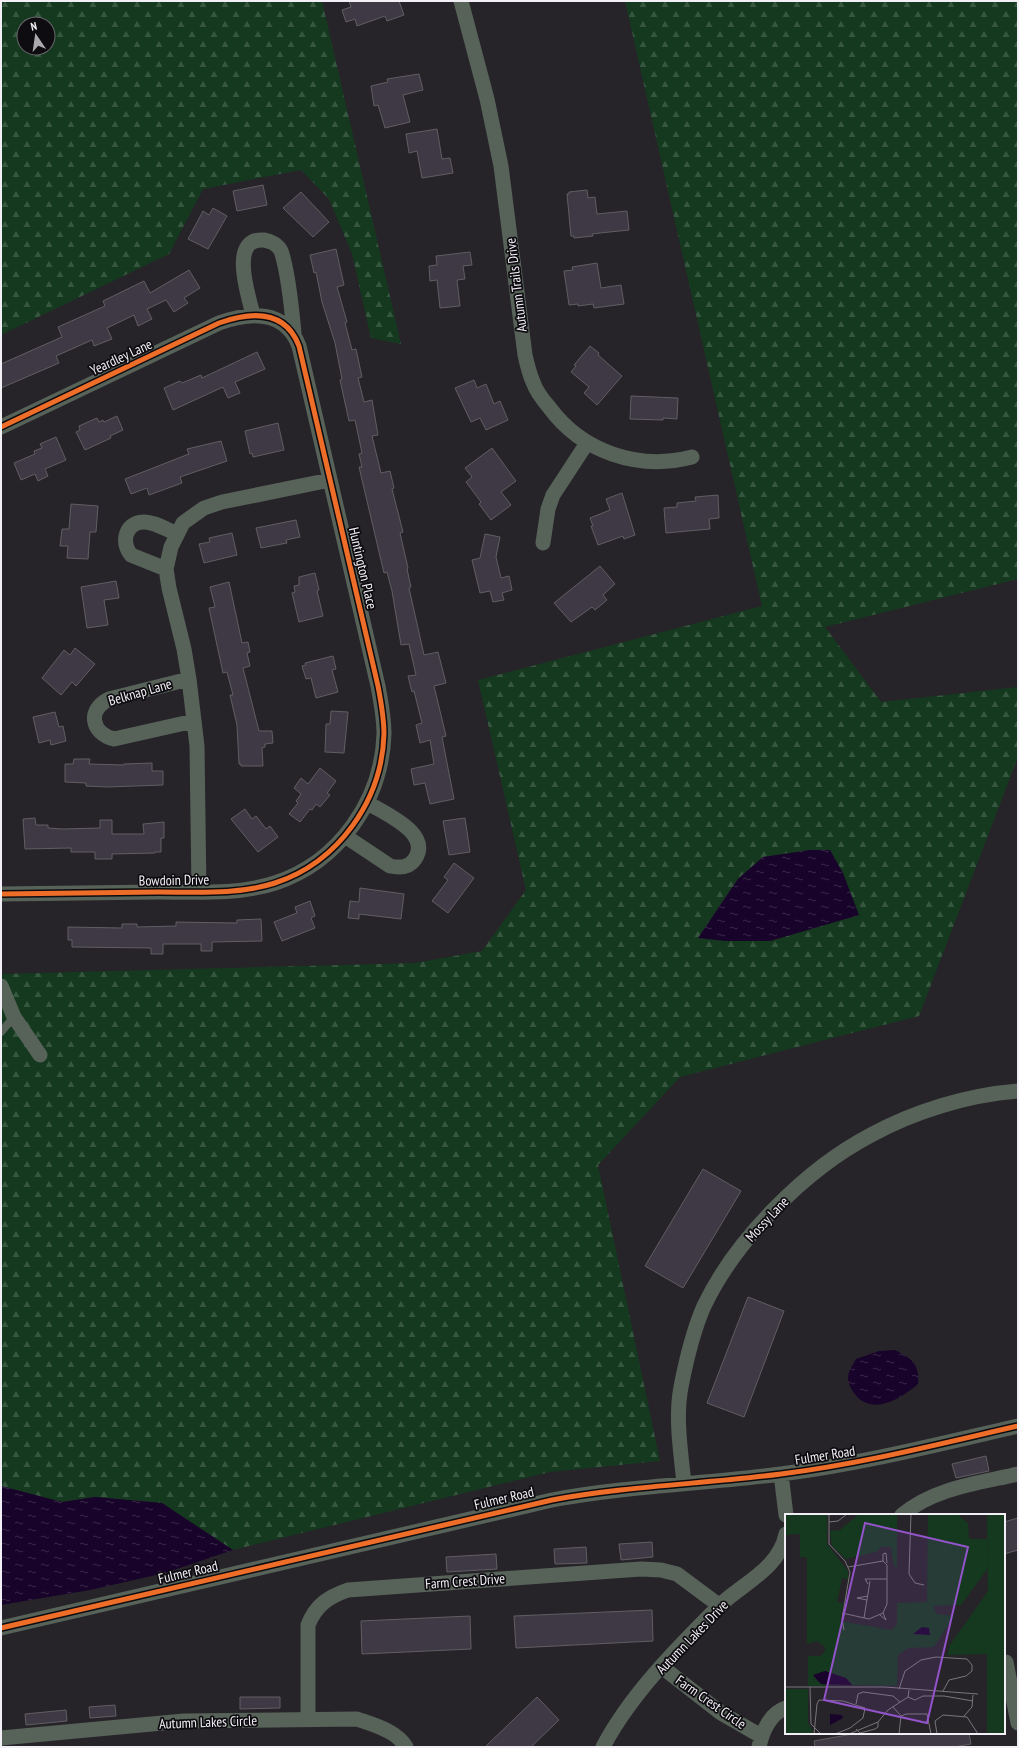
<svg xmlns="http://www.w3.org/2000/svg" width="1019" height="1748" viewBox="0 0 1019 1748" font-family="'PT Sans Narrow',sans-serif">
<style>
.forest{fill:url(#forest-firs);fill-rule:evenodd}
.water{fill:url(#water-ripples)}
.building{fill:#3f3945;stroke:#605e62}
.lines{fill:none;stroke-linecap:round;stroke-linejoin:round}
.service{stroke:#576259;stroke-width:8}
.minor{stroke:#576259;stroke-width:15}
.cycleway-casing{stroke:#0e0c10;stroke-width:8}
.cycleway{stroke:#ee6e29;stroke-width:5}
.labels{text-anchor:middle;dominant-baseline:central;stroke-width:3.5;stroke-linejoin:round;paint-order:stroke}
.street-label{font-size:14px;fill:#f2f0f6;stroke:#0e0c10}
.inset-road{fill:none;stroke:#78767b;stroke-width:1}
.view{fill:#9353ca;fill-opacity:0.15;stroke:#9353ca;stroke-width:2}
.inset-edge{fill:none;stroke:#f2f0f6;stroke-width:2}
</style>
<defs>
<pattern id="forest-firs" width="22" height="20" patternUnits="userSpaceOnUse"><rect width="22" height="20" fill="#14391e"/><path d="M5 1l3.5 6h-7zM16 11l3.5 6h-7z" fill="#37563f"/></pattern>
<pattern id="water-ripples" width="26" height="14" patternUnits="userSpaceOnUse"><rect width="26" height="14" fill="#18032a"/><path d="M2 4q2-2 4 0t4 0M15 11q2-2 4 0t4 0" fill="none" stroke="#3a284a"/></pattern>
</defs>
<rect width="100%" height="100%" fill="#262429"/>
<path class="forest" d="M 1,1 L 322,1 L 401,344 L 371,338 L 352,254 L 329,199 L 301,170 L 203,189 L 169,254 L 1,335 ZM 24,24 L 48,24 L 48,48 L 24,48 Z
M 625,1 L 1018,1 L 1018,579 L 825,627 L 881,702 L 1018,687 L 1018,757 L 919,1016 L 680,1077 L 598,1165 L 660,1461 L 550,1472 L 233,1550 L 162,1503 L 95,1497 L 62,1502 L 1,1486 L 1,974 L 415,963 L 482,951 L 526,890 L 478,680 L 762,606 ZM 810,850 L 830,850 L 859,915 L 770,941 L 717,909 L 738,879 L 763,857 Z"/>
<path class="water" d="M 810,850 L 830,850 L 843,873 L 859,915 L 770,941 L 726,941 L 698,938 L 738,879 L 763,857 Z
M 895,1350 C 912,1358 920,1365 918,1384 C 901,1399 871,1417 854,1393 C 844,1378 848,1373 856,1359 L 879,1351 Z
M 1,1486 L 62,1502 L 95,1497 L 162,1503 L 233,1550 L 165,1573 L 90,1590 L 1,1605 Z"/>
<path class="building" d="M 349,1 L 399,1 L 404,15 L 387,21 L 385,16 L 357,26 L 355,19 L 346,22 L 342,10 L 351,7 Z
M 419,74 L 423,90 L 403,95 L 410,122 L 385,128 L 378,105 L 374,106 L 371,86 L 388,82 L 387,79 Z
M 437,129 L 442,159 L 450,158 L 453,173 L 422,178 L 417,151 L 409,153 L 406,134 Z
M 263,185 L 267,205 L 237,211 L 233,191 Z
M 587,190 L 588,198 L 595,197 L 597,214 L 627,211 L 629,230 L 600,233 L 592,234 L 593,236 L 574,238 L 574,236 L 571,236 L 567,194 L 569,194 L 569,192 Z
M 301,192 L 329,222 L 313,237 L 283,208 Z
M 213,208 L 227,216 L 208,249 L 188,239 L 203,211 L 209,215 Z
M 336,249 L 344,285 L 337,287 L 347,322 L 345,323 L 352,350 L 356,349 L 362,377 L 358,378 L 364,402 L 372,400 L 378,435 L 372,436 L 381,473 L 390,471 L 394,488 L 392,489 L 403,532 L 400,533 L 408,568 L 407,569 L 411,587 L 409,588 L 424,655 L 438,652 L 446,683 L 434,686 L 446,736 L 442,737 L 454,799 L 430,804 L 425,783 L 414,785 L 411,769 L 434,764 L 430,740 L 420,743 L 416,725 L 422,723 L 414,691 L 412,692 L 408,676 L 416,675 L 409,644 L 401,645 L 392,591 L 387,572 L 384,573 L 359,467 L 362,467 L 359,454 L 362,453 L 355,420 L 349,421 L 340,380 L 342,379 L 335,343 L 322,302 L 316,272 L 314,273 L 310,255 Z
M 470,252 L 472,265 L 463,266 L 465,279 L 457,280 L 460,306 L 440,308 L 437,280 L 430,281 L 429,266 L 437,265 L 436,256 Z
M 597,263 L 601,288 L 621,285 L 624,304 L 594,308 L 593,304 L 578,306 L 578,304 L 569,305 L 564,271 L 573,270 L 572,267 Z
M 189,270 L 200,288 L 184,298 L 188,303 L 174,312 L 166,300 L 147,309 L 152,319 L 138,326 L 134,315 L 107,328 L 112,339 L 94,346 L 92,340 L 56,356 L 59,363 L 1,388 L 1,364 L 62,337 L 58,327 L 105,306 L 103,301 L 144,281 L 150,293 Z
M 590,346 L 599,353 L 598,355 L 622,376 L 597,405 L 584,393 L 589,387 L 571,372 L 576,366 L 574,365 Z
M 257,352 L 265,369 L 235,382 L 240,393 L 228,398 L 223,387 L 173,410 L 164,388 L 180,381 L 182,383 L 201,375 L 202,378 Z
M 474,380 L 477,388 L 486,384 L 494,404 L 500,401 L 508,420 L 486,430 L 480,418 L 471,422 L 455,388 Z
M 631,396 L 678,398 L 677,419 L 663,418 L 663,420 L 630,419 Z
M 117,416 L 123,430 L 110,436 L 111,438 L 85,450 L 76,432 L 80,430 L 79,426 L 97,418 L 99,422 L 103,420 L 104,422 Z
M 278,423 L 284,450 L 253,457 L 252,453 L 250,454 L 245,431 Z
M 56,437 L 66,460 L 45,469 L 48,476 L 38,481 L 35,474 L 21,480 L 14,463 L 35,454 L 34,451 L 42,448 L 40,444 Z
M 221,441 L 227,461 L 180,477 L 182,483 L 149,495 L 147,488 L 131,494 L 125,479 L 189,454 L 187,449 Z
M 492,448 L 516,481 L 501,492 L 511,505 L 491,520 L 479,504 L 481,502 L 466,482 L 472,477 L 465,468 Z
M 622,493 L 635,535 L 624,539 L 623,536 L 598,545 L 591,526 L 593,526 L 590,518 L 610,510 L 606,499 Z
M 718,495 L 719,518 L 709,519 L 710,529 L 666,533 L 664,508 L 677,507 L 677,503 L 696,501 L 695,497 Z
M 71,504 L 98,506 L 96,532 L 90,532 L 88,559 L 67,558 L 68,546 L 60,546 L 62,529 L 69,529 Z
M 296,520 L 300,537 L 286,540 L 287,543 L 261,548 L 256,528 Z
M 232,533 L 237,555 L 204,563 L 199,544 L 210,542 L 209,538 Z
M 485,534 L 500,537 L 496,557 L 501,578 L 509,576 L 512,590 L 502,593 L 504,600 L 493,602 L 490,591 L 480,593 L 472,560 L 480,558 Z
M 600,566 L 615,584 L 603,595 L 607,600 L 595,610 L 592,607 L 571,622 L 554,603 Z
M 315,573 L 319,590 L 317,591 L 323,616 L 299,622 L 292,593 L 295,592 L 294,586 L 299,585 L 299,577 Z
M 116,581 L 119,598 L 104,600 L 108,625 L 87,628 L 81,587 Z
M 229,582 L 242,643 L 248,642 L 250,652 L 247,653 L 250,666 L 243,668 L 259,731 L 272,731 L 273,743 L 265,744 L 265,747 L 262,748 L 263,766 L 241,766 L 241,764 L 239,764 L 237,725 L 230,695 L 233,695 L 227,672 L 223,673 L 209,608 L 215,607 L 210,587 Z
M 75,648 L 95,664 L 76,686 L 72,682 L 61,695 L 42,678 L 64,650 L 70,655 Z
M 333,656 L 336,669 L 332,670 L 338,692 L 316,698 L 311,678 L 306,679 L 302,666 L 306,665 L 305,663 Z
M 331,711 L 348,712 L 344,753 L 325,752 L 326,724 L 330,724 Z
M 55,712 L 59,727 L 63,726 L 66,741 L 51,745 L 50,740 L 39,743 L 33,717 Z
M 74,759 L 90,759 L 89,764 L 124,765 L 124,764 L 152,763 L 152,771 L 163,771 L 163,785 L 107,787 L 86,786 L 86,783 L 65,782 L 65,764 L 73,764 Z
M 320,768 L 336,781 L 327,793 L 330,795 L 320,807 L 316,804 L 312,810 L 310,809 L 300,822 L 289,814 L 298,803 L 296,801 L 301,794 L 294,788 L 301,778 L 308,784 Z
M 245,809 L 252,819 L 256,816 L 266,829 L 270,826 L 278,837 L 258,852 L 231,819 Z
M 35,818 L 36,825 L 48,825 L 48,828 L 62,829 L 100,828 L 100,820 L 112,820 L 112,834 L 144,834 L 143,824 L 164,822 L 164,838 L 161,838 L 161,852 L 155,852 L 155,853 L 112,854 L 112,859 L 95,859 L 95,852 L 71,852 L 71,848 L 25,849 L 23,819 Z
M 465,818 L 470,852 L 449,855 L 443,821 Z
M 454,863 L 474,878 L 448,913 L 432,901 L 448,880 L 444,877 Z
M 360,888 L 404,894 L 401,919 L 359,914 L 359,919 L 348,918 L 350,901 L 359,902 Z
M 310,901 L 315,916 L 311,918 L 315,928 L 282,941 L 274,922 L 297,913 L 295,907 Z
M 261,919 L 262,941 L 212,942 L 212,951 L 201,951 L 201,944 L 163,944 L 163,954 L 151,954 L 151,948 L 72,947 L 72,940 L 68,940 L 68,927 L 122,928 L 122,924 L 137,924 L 137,927 L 176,926 L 176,922 L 237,923 L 237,920 Z
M 703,1169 L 741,1191 L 683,1288 L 645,1266 Z
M 748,1297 L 784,1311 L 744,1417 L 707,1403 Z
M 986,1456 L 989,1471 L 956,1478 L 952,1464 Z
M 1018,1518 L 1018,1550 L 1004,1554 L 1004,1522 Z
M 652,1542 L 653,1557 L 621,1560 L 619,1544 Z
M 586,1547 L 587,1563 L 555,1564 L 554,1549 Z
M 496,1554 L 497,1569 L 447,1572 L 446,1557 Z
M 652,1610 L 653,1641 L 516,1648 L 514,1616 Z
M 470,1616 L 471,1649 L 362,1654 L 361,1621 Z
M 240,1697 L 280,1697 L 280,1708 L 240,1709 Z
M 537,1697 L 559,1720 L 531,1747 L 485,1747 Z
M 115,1705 L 116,1716 L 90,1718 L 89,1707 Z
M 66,1710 L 67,1721 L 26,1725 L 25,1714 Z
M 858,1733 L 969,1733 L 971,1744 L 954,1747 L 815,1747 L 814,1741 Z"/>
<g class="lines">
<path class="service" d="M 1,1032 L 14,1017"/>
<path class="minor" d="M 461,1 L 487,99 L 501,166 L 525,355 C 527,364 529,373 533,382 C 536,391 543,400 549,407 C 582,452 638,471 692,457
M 253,315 C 249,297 228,237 264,240 C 271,241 278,245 281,251 C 283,256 284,262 285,266 C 290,289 292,311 294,333
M 1,427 L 219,323 C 250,312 285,309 299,346 L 378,686 C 381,702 384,717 384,734 C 382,800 339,862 275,883 C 238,895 197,892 158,892 C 106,893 53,893 1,894
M 543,543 L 548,509 L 553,495 L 587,443
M 166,569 L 131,555 C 121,542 125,523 143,522 C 153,521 167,530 177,534
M 189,679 L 109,699 C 87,710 91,733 114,739 L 194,721
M 345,836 L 390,866 C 400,868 409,868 415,859 C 432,833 385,814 368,803
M 199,892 L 197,746 L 189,679 L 184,649 L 169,588 L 166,569 L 171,547 L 183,523 L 204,508 L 222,502 L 330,480
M 1,986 L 14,1017 L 40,1055
M 781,1474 L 786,1515
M 684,1484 C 681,1452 675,1419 681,1387 C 686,1361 693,1331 704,1306 C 736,1239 806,1169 871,1135 C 915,1111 968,1095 1018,1091
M 902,1515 C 934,1488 979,1483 1018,1474
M 1,1628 L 552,1500 C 627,1486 704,1484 781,1474 C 861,1464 939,1444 1018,1426
M 1004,1662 L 1006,1662 L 1018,1723
M 662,1667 L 721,1713 L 761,1736
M 308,1719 L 308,1625 C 316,1605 328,1597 348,1590 L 641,1569 L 661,1570 L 677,1574 L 720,1606
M 1,1738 L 184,1721 L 357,1719 C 374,1725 397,1731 406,1747
M 603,1747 C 630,1695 678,1647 719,1606 C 743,1583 779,1569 786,1534
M 759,1747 C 762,1732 770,1713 786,1708"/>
<g class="cycleway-casing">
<path id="cycleway" d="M 1,427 L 219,323 C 250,312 285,309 299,346 L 378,686 C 381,702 384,717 384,734 C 382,800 339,862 275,883 C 238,895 197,892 158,892 C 106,893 53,893 1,894
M 1,1628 L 552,1500 C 627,1486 704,1484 781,1474 C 861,1464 939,1444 1018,1426"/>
</g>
<use href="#cycleway" class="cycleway"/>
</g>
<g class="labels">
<g class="street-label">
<text transform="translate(516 285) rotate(-97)">Autumn Trails Drive</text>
<text transform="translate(121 357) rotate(-25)">Yeardley Lane</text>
<text transform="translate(363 568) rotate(77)">Huntington Place</text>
<text transform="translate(140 692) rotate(-16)">Belknap Lane</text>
<text transform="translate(174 880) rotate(-1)">Bowdoin Drive</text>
<text transform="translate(767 1219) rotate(-47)">Mossy Lane</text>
<text transform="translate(825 1455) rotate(-9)">Fulmer Road</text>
<text transform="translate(504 1498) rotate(-13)">Fulmer Road</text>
<text transform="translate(188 1572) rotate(-13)">Fulmer Road</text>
<text transform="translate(465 1581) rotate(-4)">Farm Crest Drive</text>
<text transform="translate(692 1637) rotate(-46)">Autumn Lakes Drive</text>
<text transform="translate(711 1702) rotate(35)">Farm Crest Circle</text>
<text transform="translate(208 1722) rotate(-2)">Autumn Lakes Circle</text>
</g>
</g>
<g transform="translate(785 1514)">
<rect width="220" height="220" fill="#262429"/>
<path d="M 0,175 L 23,175 L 23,209 L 28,217 L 25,220 L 0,220 Z" fill="#14391e"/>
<path d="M 0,0 L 42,0 L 42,30 L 63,57 L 63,65 L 57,64 L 52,88 L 58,90 L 55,107 L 106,116 L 112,111 L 112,89 L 142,88 L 143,0 L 173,0 L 183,10 L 184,25 L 202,25 L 203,54 L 176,91 L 148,92 L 152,100 L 169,102 L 149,133 L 123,134 L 113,141 L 112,172 L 67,171 L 61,164 L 40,157 L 28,161 L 32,167 L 43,172 L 23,172 L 23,142 L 35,142 L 40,137 L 40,133 L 32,127 L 22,130 L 22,43 L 15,43 L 15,20 L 0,21 ZM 74,0 L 112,0 L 112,53 L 109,52 L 106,33 L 96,33 L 91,38 L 61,45 L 47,32 L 45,17 L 55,16 ZM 220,53 L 220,220 L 202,220 L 202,140 L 162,141 L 165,131 Z" fill="#14391e"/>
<path d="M 202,0 L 220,0 L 220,84 L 203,84 Z" fill="#14391e"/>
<path d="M 137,113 L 144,114 L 145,121 L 128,120 ZM 40,157 L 61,164 L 67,171 L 36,170 L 28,161 ZM 45,200 L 57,201 L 58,204 L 45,211 Z" fill="#18032a"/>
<path class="inset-road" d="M 44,0 L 44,30 L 60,47 L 65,58 L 57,105 L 59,116M 126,0 L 124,60 L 130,69 L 139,71M 44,8 L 53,7 L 62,0M 98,47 L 98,40 L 101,39 L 102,49M 63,53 L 98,47M 83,70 L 80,65 L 102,65M 82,86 L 72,84 L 83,82M 57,99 L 84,105 L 98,99 L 102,90 L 102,51 L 98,47M 95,101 L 101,106 L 98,99M 79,104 L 85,67M 0,173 L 100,173 L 193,180M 25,173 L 26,210 L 36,220M 114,175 L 120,157 L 136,146 L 151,143 L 182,145 L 187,151 L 187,157 L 181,162 L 164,166 L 158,177M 123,183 L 130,186 L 138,182 L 159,182 L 188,187M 71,190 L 73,180 L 78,178 L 108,182 L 115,188M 108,193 L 116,202M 116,202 L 121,200 L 142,200 L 146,220M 179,202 L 187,193 L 188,181M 71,215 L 75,219 L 90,215 L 93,213 L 93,208M 29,220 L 32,190 L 34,186 L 58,187 L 80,194 L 78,204 L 65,214 L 50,220M 64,220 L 93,208 L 103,196 L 123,183 L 124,176M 114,220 L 116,202M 152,220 L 150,207 L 158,201 L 182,203 L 193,220"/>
<path class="view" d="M 80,9 L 183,33 L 142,209 L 39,186 Z"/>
<rect width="220" height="220" class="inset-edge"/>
</g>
<rect width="1019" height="1748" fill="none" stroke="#f2f0f6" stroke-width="4"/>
<g transform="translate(36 36) rotate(347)"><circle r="19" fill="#0e0c10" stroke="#69676c"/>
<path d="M0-3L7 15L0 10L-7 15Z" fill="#aba9ae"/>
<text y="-6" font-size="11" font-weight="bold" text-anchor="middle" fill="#f2f0f6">N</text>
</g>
</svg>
